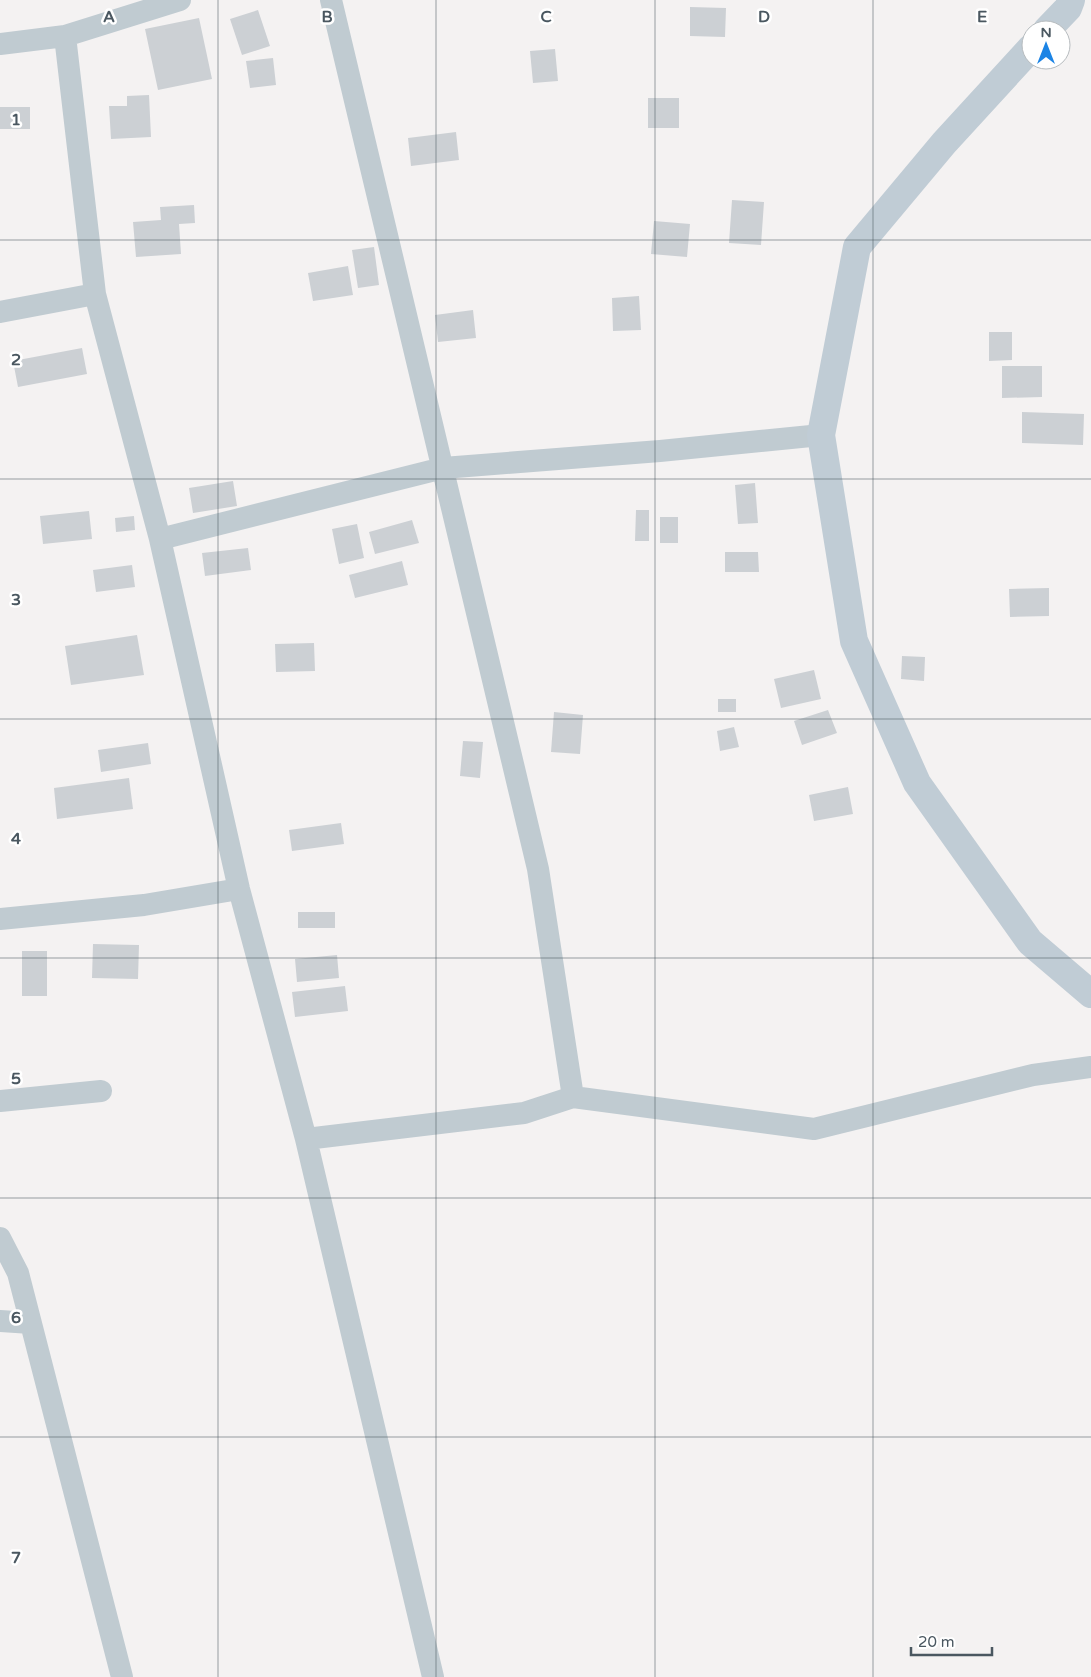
<svg xmlns="http://www.w3.org/2000/svg" width="1091" height="1677" viewBox="0 0 1091 1677" font-family="'Varela Round',sans-serif">
<style>
.building{fill:#ccd0d4}
.lines{fill:none;stroke-linecap:round;stroke-linejoin:round}
.street{stroke:#c0cbd1;stroke-width:22}
.secondary{stroke:#c0ccd5;stroke-width:28}
.grid{fill:none;stroke:#4a5760;stroke-width:1;stroke-opacity:0.55}
.grid-label{font-size:16px;text-anchor:middle;font-weight:bold;fill:#4a5760;stroke:#fff;stroke-width:5;stroke-linejoin:round;paint-order:stroke}
</style>
<rect width="100%" height="100%" fill="#f4f2f2"/>
<path class="building" d="M 690,7 L 726,8 L 725,37 L 690,36 Z
M 258,10 L 270,46 L 242,55 L 230,19 Z
M 199,18 L 212,79 L 158,90 L 145,29 Z
M 555,49 L 558,81 L 533,83 L 530,51 Z
M 273,58 L 276,85 L 250,88 L 246,61 Z
M 149,95 L 151,137 L 111,139 L 109,106 L 127,106 L 127,96 Z
M 648,98 L 679,98 L 679,128 L 648,128 Z
M 0,107 L 30,107 L 30,129 L 0,129 Z
M 456,132 L 459,160 L 411,166 L 408,138 Z
M 732,200 L 764,202 L 761,245 L 729,243 Z
M 194,205 L 195,223 L 179,224 L 181,254 L 136,257 L 133,222 L 161,220 L 160,207 Z
M 654,221 L 690,224 L 687,257 L 651,254 Z
M 374,247 L 379,285 L 358,288 L 352,250 Z
M 348,266 L 353,295 L 313,301 L 308,273 Z
M 639,296 L 641,330 L 613,331 L 612,298 Z
M 473,310 L 476,338 L 438,342 L 435,315 Z
M 989,332 L 1012,332 L 1012,360 L 989,361 Z
M 82,348 L 87,374 L 18,387 L 13,361 Z
M 1002,366 L 1042,366 L 1042,397 L 1002,398 Z
M 1022,412 L 1084,414 L 1083,445 L 1022,443 Z
M 233,481 L 237,506 L 193,513 L 189,488 Z
M 755,483 L 758,523 L 738,524 L 735,485 Z
M 636,510 L 649,510 L 649,541 L 635,541 Z
M 89,511 L 92,539 L 43,544 L 40,516 Z
M 134,516 L 135,530 L 116,532 L 115,518 Z
M 660,517 L 678,517 L 678,543 L 660,543 Z
M 412,520 L 419,543 L 375,554 L 369,532 Z
M 357,524 L 364,558 L 339,564 L 332,529 Z
M 248,548 L 251,570 L 205,576 L 202,553 Z
M 725,552 L 758,552 L 759,572 L 725,572 Z
M 402,561 L 408,585 L 355,598 L 349,575 Z
M 132,565 L 135,587 L 96,592 L 93,570 Z
M 1049,588 L 1049,616 L 1010,617 L 1009,589 Z
M 137,635 L 144,675 L 71,685 L 65,646 Z
M 314,643 L 315,671 L 276,672 L 275,644 Z
M 902,656 L 925,657 L 924,681 L 901,679 Z
M 814,670 L 821,699 L 781,708 L 774,679 Z
M 718,699 L 736,699 L 736,712 L 718,712 Z
M 828,710 L 837,733 L 802,745 L 794,721 Z
M 554,712 L 583,715 L 580,754 L 551,752 Z
M 734,727 L 739,747 L 720,751 L 717,731 Z
M 463,741 L 483,742 L 480,778 L 460,776 Z
M 148,743 L 151,764 L 101,772 L 98,750 Z
M 129,778 L 133,809 L 57,819 L 54,788 Z
M 848,787 L 853,814 L 814,821 L 809,795 Z
M 341,823 L 344,844 L 292,851 L 289,830 Z
M 298,912 L 335,912 L 335,928 L 298,928 Z
M 93,944 L 139,945 L 138,979 L 92,978 Z
M 22,951 L 47,951 L 47,996 L 22,996 Z
M 337,955 L 339,978 L 297,982 L 295,959 Z
M 345,986 L 348,1011 L 295,1017 L 292,992 Z"/>
<g class="lines">
<path class="street" d="M 331,0 L 538,869 L 573,1097
M 65,36 L 95,294 L 160,539 L 239,889 L 306,1139 L 433,1677
M 0,44 L 65,36 L 180,0
M 0,312 L 95,294
M 160,539 L 443,468 L 660,451 L 821,435
M 0,919 L 144,905 L 239,889
M 0,1101 L 101,1091
M 306,1139 L 524,1113 L 573,1097 L 814,1129 L 1033,1075 L 1091,1067
M 0,1238 L 18,1273 L 122,1677
M 0,1321 L 31,1323"/>
<path class="secondary" d="M 1047,30 L 1068,8 L 1071,0
M 1031,48 L 944,143 L 857,247 L 821,435 L 854,641 L 917,783 L 1030,942 L 1091,994"/>
</g>
<path class="grid" d="M 218,0 L 218,1677M 436,0 L 436,1677M 655,0 L 655,1677M 873,0 L 873,1677M 0,240 L 1091,240M 0,479 L 1091,479M 0,719 L 1091,719M 0,958 L 1091,958M 0,1198 L 1091,1198M 0,1437 L 1091,1437"/>
<g class="grid-label">
<text x="109" y="22">A</text>
<text x="327" y="22">B</text>
<text x="546" y="22">C</text>
<text x="764" y="22">D</text>
<text x="982" y="22">E</text>
<text x="16" y="125">1</text>
<text x="16" y="365">2</text>
<text x="16" y="605">3</text>
<text x="16" y="844">4</text>
<text x="16" y="1084">5</text>
<text x="16" y="1323">6</text>
<text x="16" y="1563">7</text>
</g>
<g transform="translate(1046 45)"><circle r="24" fill="#ffffff" stroke="#b7bcbf"/>
<path d="M0-4L9 19L0 12L-9 19Z" fill="#1c84e5"/>
<text y="-8" font-size="14" font-weight="bold" text-anchor="middle" fill="#4a5760">N</text>
</g>
<path d="M911 1647v8h81v-8" fill="none" stroke="#4a5760" stroke-width="2.5"/>
<text x="918" y="1647" font-size="15" fill="#4a5760" stroke="#ffffff" stroke-width="4" paint-order="stroke">20 m</text>
</svg>
